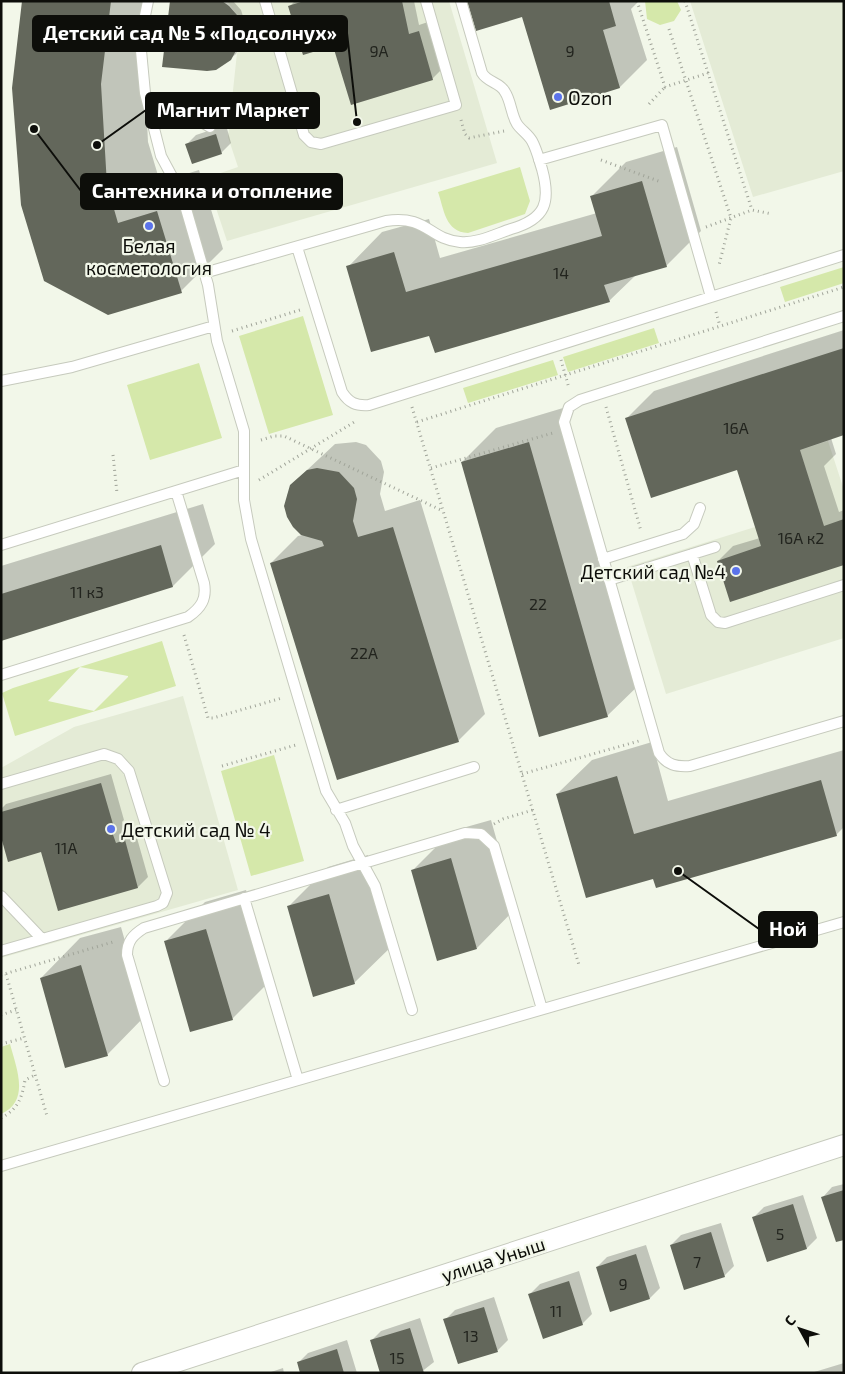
<svg xmlns="http://www.w3.org/2000/svg" width="845" height="1374" viewBox="0 0 845 1374" font-family="'Exo 2',sans-serif">
<style>
.built{fill:#e4ebd6}
.green{fill:#d5e8aa;fill-rule:evenodd}
.shadow{fill:#0003}
.building{fill:#63675b}
.lines{fill:none;stroke-linecap:round;stroke-linejoin:round}
.service-casing{stroke:#c6cabd;stroke-width:12}
.minor-casing{stroke:#c6cabd;stroke-width:22}
.path{stroke:#a0a499;stroke-width:3;stroke-dasharray:1 4;stroke-linecap:butt}
.service{stroke:#fff;stroke-width:10}
.minor{stroke:#fff;stroke-width:20}
.poi-dot{fill:#5b73ea;stroke:#f2f7e9;stroke-width:2}
.labels{text-anchor:middle;dominant-baseline:central;stroke-width:4.5;stroke-linejoin:round;paint-order:stroke}
.number-label{font-size:16px;fill:#22241e}
.poi-label{font-size:19px;fill:#0d0e0a;stroke:#f2f7e9;text-anchor:start}
.street-label{font-size:19px;fill:#0d0e0a;stroke:#f2f7e9}
.leader{fill:none;stroke:#0d0e0a;stroke-width:2}
.callout-dot{fill:#0d0e0a;stroke:#f2f7e9;stroke-width:2}
.callout{fill:#0d0e0a;stroke:#0d0e0a;stroke-width:2}
.callout-label{font-size:20px;text-anchor:middle;font-weight:bold;fill:#fff}
</style>
<rect width="100%" height="100%" fill="#f2f7e9"/>
<path class="built" d="M 227,1 L 449,1 L 497,163 L 227,241 L 206,178 L 238,167 L 228,137 L 237,53 L 242,31 L 237,15 Z
M 690,1 L 844,1 L 844,171 L 753,197 Z
M 828,441 L 844,490 L 844,638 L 666,694 L 627,567 L 755,527 L 747,503 L 810,483 L 800,450 Z
M 183,696 L 238,890 L 1,958 L 1,768 L 74,727 Z"/>
<path class="green" d="M 645,1 L 677,1 L 681,10 L 674,21 L 660,25 L 647,19 Z
M 520,167 L 530,201 L 525,214 L 468,233 C 445,232 444,209 438,192 Z
M 844,267 L 844,283 L 785,302 L 780,287 Z
M 303,316 L 333,415 L 269,434 L 239,336 Z
M 654,328 L 659,343 L 568,372 L 563,357 Z
M 553,360 L 558,375 L 468,403 L 463,388 Z
M 199,363 L 222,438 L 150,460 L 127,385 Z
M 162,641 L 176,686 L 15,736 L 2,693 L 13,688 ZM 80,667 L 128,676 L 128,677 L 94,711 L 48,701 Z
M 274,755 L 304,861 L 251,876 L 221,771 Z
M 10,1044 C 16,1067 31,1101 1,1114 L 1,1047 Z"/>
<path class="shadow" d="M 24,1 L 148,1 L 143,41 L 148,142 L 160,182 L 199,170 L 223,249 L 181,291 L 108,313 Z
M 172,1 L 233,1 L 241,10 L 246,26 L 246,35 L 236,54 L 230,59 Z
M 295,1 L 414,1 L 419,25 L 428,22 L 442,69 L 432,79 L 334,44 L 290,6 Z
M 468,1 L 639,1 L 631,9 L 647,60 L 620,87 L 550,108 L 523,15 Z
M 226,125 L 231,143 L 221,153 L 186,145 L 196,135 Z
M 677,147 L 701,231 L 666,266 L 636,275 L 609,301 L 430,334 L 348,267 L 382,232 L 429,219 L 440,258 L 597,213 L 592,196 L 626,162 Z
M 844,330 L 844,434 L 831,438 L 836,454 L 824,466 L 839,512 L 844,510 L 844,564 L 718,561 L 733,546 L 760,538 L 737,468 L 627,418 L 654,391 Z
M 563,408 L 642,682 L 607,716 L 462,462 L 496,428 Z
M 356,442 L 366,445 L 381,461 L 384,472 L 380,494 L 385,511 L 420,500 L 485,714 L 458,741 L 271,563 L 298,536 L 303,535 L 288,517 L 287,496 L 291,485 L 335,444 Z
M 203,504 L 215,544 L 173,586 L 1,639 L 1,566 Z
M 652,742 L 668,801 L 844,750 L 844,827 L 836,835 L 654,877 L 557,794 L 592,760 Z
M 111,774 L 124,820 L 122,822 L 125,834 L 135,831 L 148,877 L 138,887 L 1,833 L 1,809 L 6,804 Z
M 491,820 L 516,908 L 477,948 L 413,870 L 452,831 Z
M 368,855 L 394,944 L 354,983 L 289,906 L 328,867 Z
M 246,890 L 272,979 L 232,1019 L 165,942 L 205,902 Z
M 121,927 L 146,1015 L 107,1055 L 41,978 L 80,938 Z
M 844,1184 L 844,1238 L 823,1197 L 832,1187 Z
M 803,1195 L 817,1238 L 807,1248 L 767,1260 L 754,1217 L 764,1207 Z
M 721,1223 L 734,1266 L 724,1276 L 671,1245 L 681,1235 Z
M 646,1245 L 660,1288 L 650,1298 L 597,1267 L 607,1257 Z
M 579,1271 L 592,1314 L 582,1324 L 530,1294 L 540,1284 Z
M 494,1297 L 508,1340 L 498,1350 L 458,1363 L 445,1320 L 455,1310 Z
M 420,1318 L 434,1362 L 420,1373 L 371,1341 L 381,1331 Z
M 347,1340 L 357,1373 L 301,1373 L 298,1363 L 308,1353 Z
M 844,1363 L 844,1373 L 811,1373 Z
M 283,1368 L 284,1373 L 268,1373 Z"/>
<path class="building" d="M 22,1 L 111,1 L 101,84 L 107,185 L 118,223 L 157,211 L 182,293 L 108,315 L 44,281 L 21,205 L 12,88 Z
M 170,1 L 222,1 L 229,6 L 237,15 L 242,31 L 241,41 L 231,60 L 216,70 L 207,71 L 162,67 Z
M 304,1 L 402,1 L 409,34 L 419,31 L 433,80 L 351,105 L 333,46 L 303,55 L 288,6 Z
M 467,1 L 609,1 L 616,26 L 603,30 L 620,88 L 550,110 L 522,17 L 476,31 Z
M 216,134 L 222,154 L 192,164 L 185,144 Z
M 642,181 L 667,267 L 604,285 L 610,302 L 435,353 L 429,336 L 371,352 L 346,266 L 394,252 L 406,292 L 602,236 L 590,196 Z
M 844,348 L 844,435 L 800,450 L 824,526 L 844,519 L 844,565 L 730,602 L 717,561 L 761,546 L 737,470 L 651,498 L 625,418 Z
M 529,442 L 608,717 L 539,737 L 461,462 Z
M 317,468 L 339,472 L 354,488 L 357,499 L 353,521 L 358,537 L 393,527 L 459,742 L 337,780 L 270,563 L 324,546 L 322,541 L 301,535 L 293,527 L 287,517 L 284,506 L 290,485 L 307,470 Z
M 161,545 L 173,587 L 1,641 L 1,594 Z
M 617,776 L 634,834 L 821,780 L 837,836 L 656,888 L 653,879 L 586,898 L 556,794 Z
M 101,783 L 115,831 L 112,832 L 116,843 L 125,840 L 138,888 L 58,911 L 41,852 L 8,862 L 1,837 L 1,812 Z
M 451,858 L 477,949 L 437,961 L 411,870 Z
M 329,894 L 355,984 L 313,997 L 287,906 Z
M 206,929 L 233,1020 L 190,1032 L 164,941 Z
M 81,965 L 108,1056 L 65,1068 L 40,978 Z
M 844,1190 L 844,1240 L 836,1242 L 821,1197 Z
M 793,1204 L 807,1249 L 767,1262 L 752,1217 Z
M 711,1232 L 725,1277 L 684,1290 L 670,1245 Z
M 636,1254 L 650,1299 L 610,1312 L 596,1267 Z
M 569,1281 L 583,1325 L 543,1339 L 528,1294 Z
M 484,1307 L 498,1352 L 458,1364 L 443,1319 Z
M 410,1328 L 424,1373 L 380,1373 L 370,1340 Z
M 337,1349 L 344,1373 L 300,1373 L 297,1362 Z"/>
<g class="lines">
<g class="service-casing">
<path id="service" d="M 148,1 L 140,40 L 145,93 L 161,156 L 182,195 L 208,285 L 217,341 L 244,431 L 244,500 L 251,539 L 326,791 L 345,823 L 353,846 L 375,886 L 412,1010
M 265,1 L 304,135 L 311,142 L 321,144 L 456,105 L 426,1
M 151,121 L 190,115 L 210,127
M 539,160 L 662,125 L 711,297
M 297,247 L 342,392 C 349,403 356,406 369,405 L 844,255
M 204,273 L 386,221 C 428,215 428,239 460,242 C 476,244 496,234 511,229 C 546,219 551,202 542,169 C 539,160 537,150 532,141 C 528,134 521,130 517,124 C 511,114 511,101 505,92 C 500,82 488,83 482,73 L 461,1
M 844,316 L 580,400 L 569,407 L 564,422 L 659,753 C 667,765 676,767 690,766 L 844,721
M 1,381 L 72,367 L 214,326
M 1,545 L 244,470
M 692,554 L 711,615 L 718,622 L 725,623 L 844,585
M 603,559 L 683,534 L 694,524 L 700,508
M 609,580 L 715,547
M 1,675 L 188,617 C 201,608 207,599 204,583 L 176,491
M 1,784 L 104,754 L 118,759 L 129,771 L 167,893 L 163,903 L 157,906 L 1,951
M 336,810 L 474,767
M 1,896 L 42,939
M 244,898 L 298,1080
M 164,1081 L 127,955 C 127,941 133,935 144,928 L 465,833 L 481,834 L 494,846 L 542,1009
M 1,1166 L 844,922"/>
</g>
<g class="minor-casing">
<path id="minor" d="M 142,1373 L 844,1145"/>
</g>
<path class="path" d="M 637,1 L 665,87 L 708,73 L 752,210
M 685,1 L 708,73
M 669,29 L 731,218 L 719,265
M 649,104 L 665,87
M 218,114 L 276,94
M 461,120 L 465,134 L 469,138 L 504,131
M 601,160 L 661,182
M 706,227 L 752,210 L 772,214
M 716,312 L 720,326
M 232,331 L 300,310
M 561,360 L 569,388
M 412,407 L 579,965
M 606,407 L 641,531
M 417,422 L 844,287
M 261,440 L 274,436 L 284,436 L 443,511
M 113,455 L 117,493
M 431,468 L 553,433
M 259,480 L 356,421
M 184,635 L 208,718 L 213,718 L 282,698
M 222,766 L 296,745
M 522,774 L 639,741
M 494,824 L 503,819 L 533,810
M 6,974 L 47,1116
M 1,975 L 113,942
M 1,1015 L 16,1010
M 1,1044 L 24,1038
M 1,1118 C 18,1109 22,1098 25,1080 L 35,1075"/>
<use href="#service" class="service"/>
<use href="#minor" class="minor"/>
</g>
<g class="poi-dot">
<circle cx="558" cy="97" r="5"/>
<circle cx="149" cy="226" r="5"/>
<circle cx="736" cy="571" r="5"/>
<circle cx="111" cy="829" r="5"/>
</g>
<g class="labels">
<g class="number-label">
<text x="379" y="50">9А</text>
<text x="570" y="50">9</text>
<text x="561" y="272">14</text>
<text x="736" y="427">16А</text>
<text x="801" y="537">16А к2</text>
<text x="87" y="591">11 к3</text>
<text x="538" y="603">22</text>
<text x="364" y="652">22А</text>
<text x="66" y="847">11А</text>
<text x="780" y="1233">5</text>
<text x="697" y="1261">7</text>
<text x="623" y="1283">9</text>
<text x="556" y="1310">11</text>
<text x="471" y="1335">13</text>
<text x="397" y="1357">15</text>
</g>
<g class="poi-label">
<text x="568" y="97">Ozon</text>
<text x="149" y="245" text-anchor="middle">Белая<tspan x="149" dy="22">косметология</tspan></text>
<text x="726" y="571" text-anchor="end">Детский сад №4</text>
<text x="121" y="829">Детский сад № 4</text>
</g>
<g class="street-label">
<text transform="translate(493 1259) rotate(-18)">улица Уныш</text>
</g>
</g>
<path class="leader" d="M357 122L347 33M97 145L146 110M34 129L81 191M678 871L759 929"/>
<g class="callout-dot">
<circle cx="357" cy="122" r="5"/>
<circle cx="97" cy="145" r="5"/>
<circle cx="34" cy="129" r="5"/>
<circle cx="678" cy="871" r="5"/>
</g>
<g class="callout">
<rect x="33" y="16" width="314" height="35" rx="5"/>
<rect x="146" y="93" width="173" height="35" rx="5"/>
<rect x="81" y="174" width="261" height="35" rx="5"/>
<rect x="759" y="912" width="58" height="35" rx="5"/>
</g>
<g class="callout-label">
<text x="190" y="40">Детский сад № 5 «Подсолнух»</text>
<text x="233" y="117">Магнит Маркет</text>
<text x="212" y="198">Сантехника и отопление</text>
<text x="788" y="936">Ной</text>
</g>
<rect width="845" height="1374" fill="none" stroke="#0d0e0a" stroke-width="5"/>
<g transform="translate(800 1329) rotate(310)" stroke="#f2f7e9" stroke-width="4" paint-order="stroke">
<path d="M0-4L9 19L0 12L-9 19Z" fill="#0d0e0a"/>
<text y="-8" font-size="14" font-weight="bold" text-anchor="middle" fill="#0d0e0a">С</text>
</g>
</svg>
